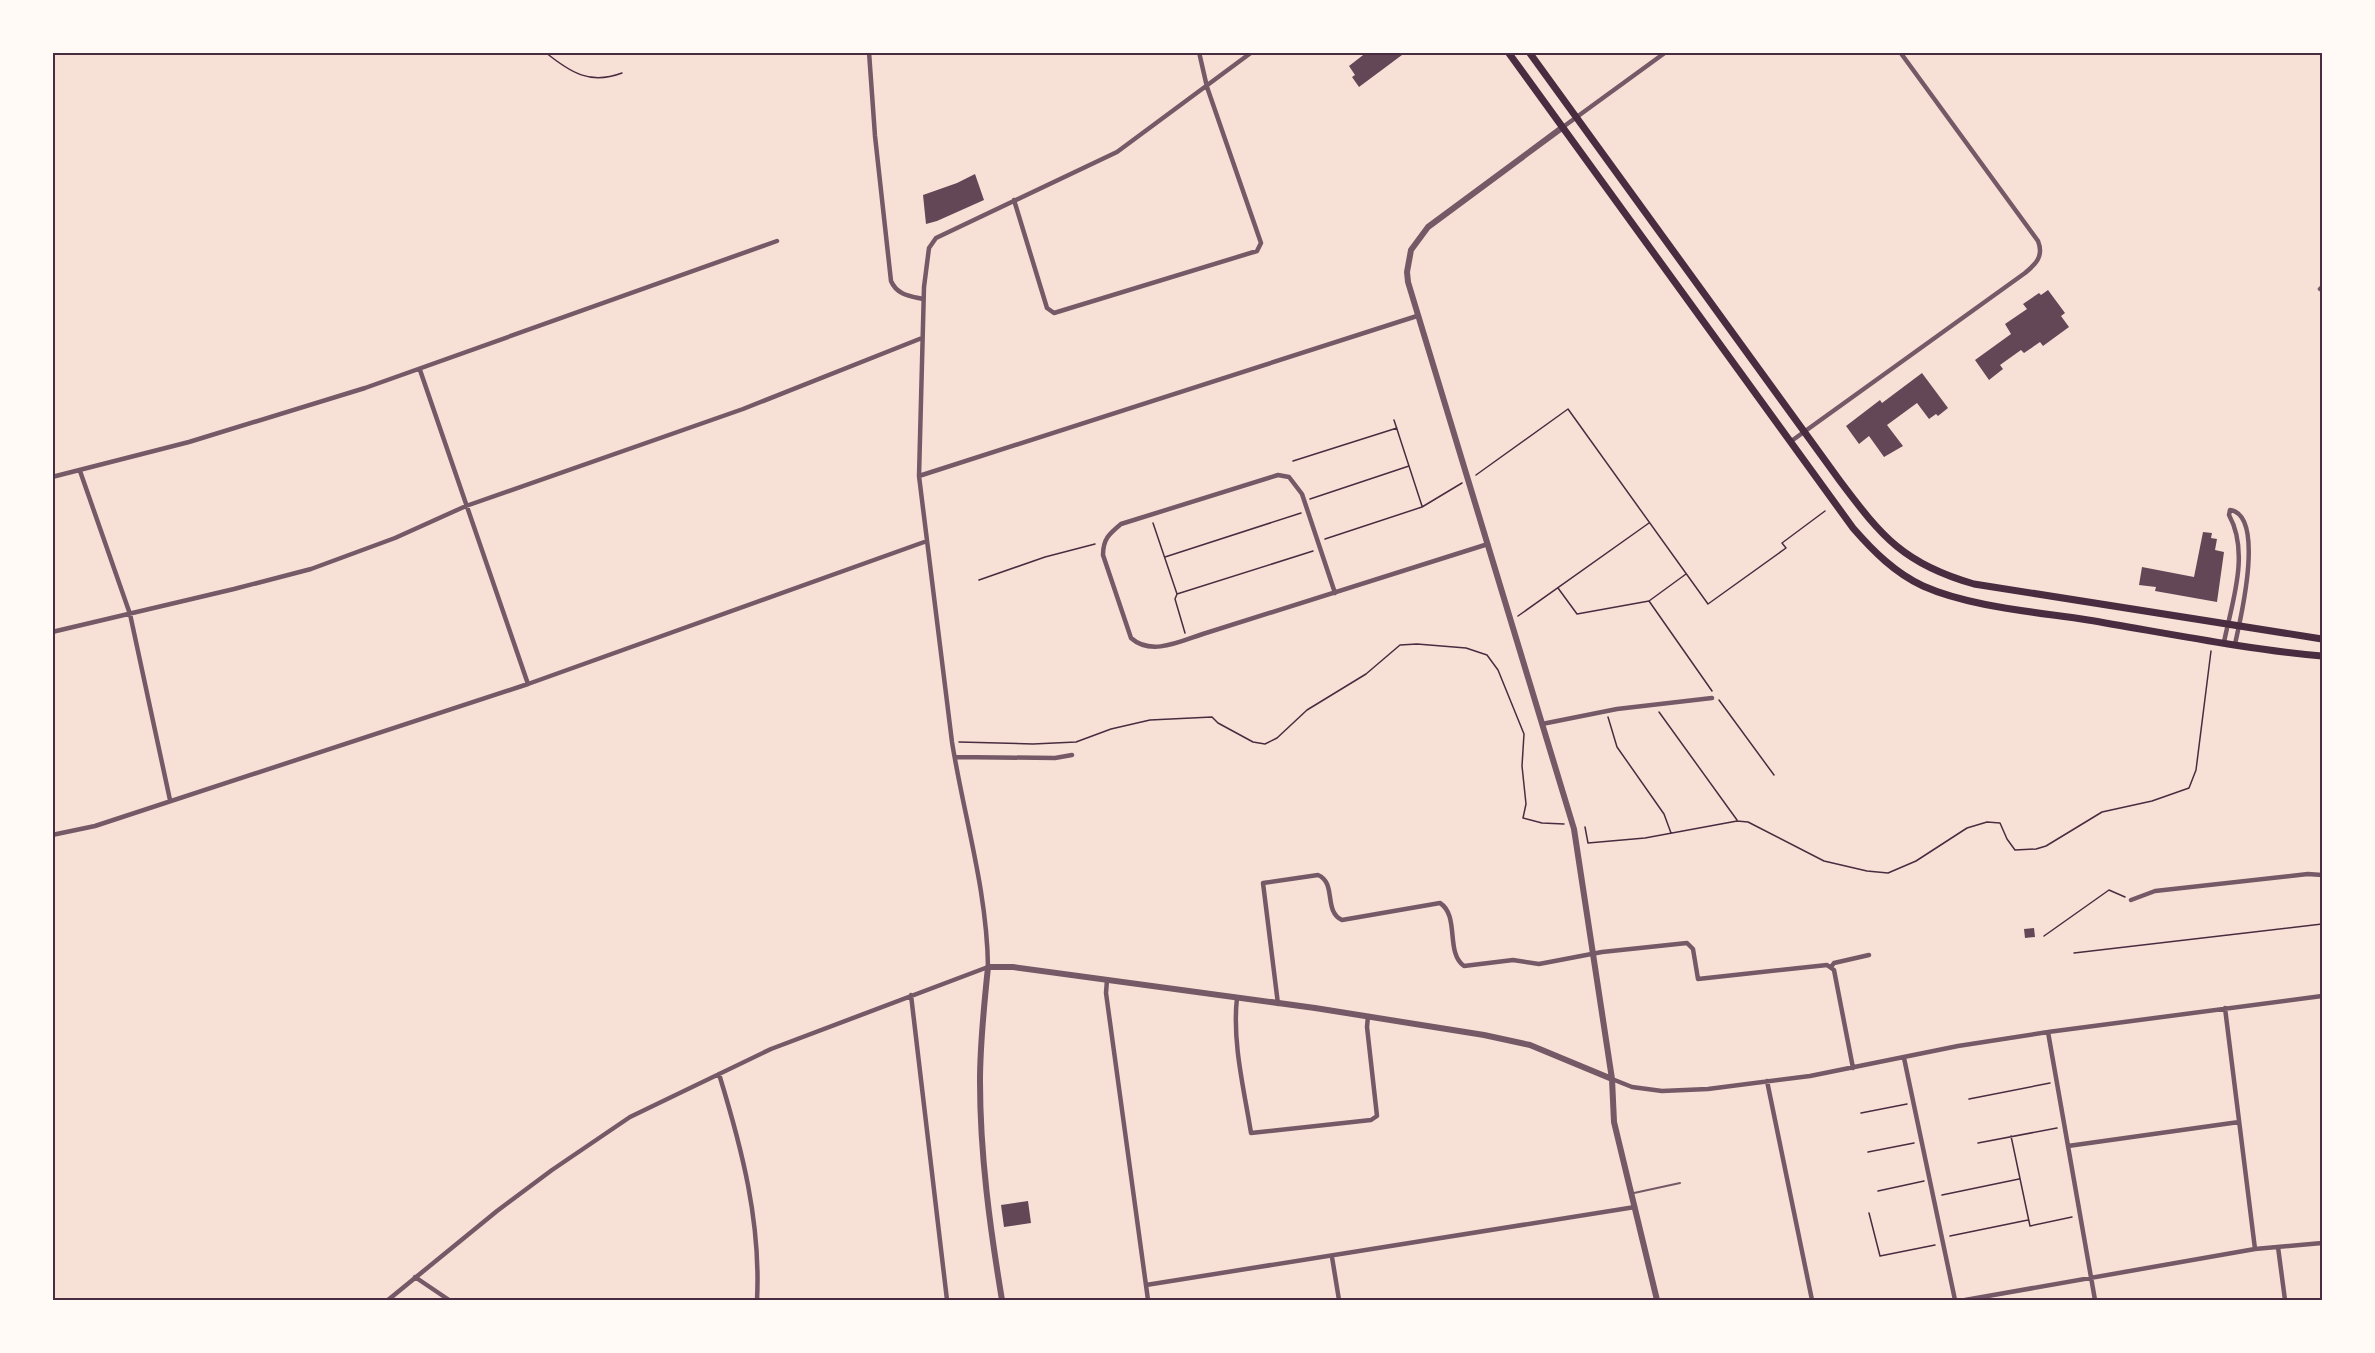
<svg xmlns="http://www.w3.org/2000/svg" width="2375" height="1353" viewBox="0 0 2375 1353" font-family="Helvetica,sans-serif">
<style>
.building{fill:#644757}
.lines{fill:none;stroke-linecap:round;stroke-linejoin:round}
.path{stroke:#4a2c40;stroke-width:1.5}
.service{stroke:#755966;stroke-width:2}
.minor{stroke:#755966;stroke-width:4.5}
.tertiary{stroke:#755966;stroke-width:6}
.secondary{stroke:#4a2c40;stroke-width:7}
.neatline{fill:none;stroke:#4a2c40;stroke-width:2}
</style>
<rect width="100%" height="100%" fill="#f7e1d7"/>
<path class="building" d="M 1367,52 L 1406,52 L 1359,87 L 1352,77 L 1355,75 L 1349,66 Z
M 975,174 L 984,200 L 937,221 L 926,224 L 923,195 L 957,183 Z
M 2048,290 L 2065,313 L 2061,316 L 2069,327 L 2043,346 L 2040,342 L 2024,353 L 2021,350 L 2000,365 L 2003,369 L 1989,380 L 1975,360 L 2011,334 L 2005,324 L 2027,309 L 2023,304 L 2039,293 L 2041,295 Z
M 1922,373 L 1948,408 L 1938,416 L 1936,414 L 1929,419 L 1917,403 L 1887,425 L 1903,446 L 1884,457 L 1869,436 L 1859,444 L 1846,426 L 1880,400 L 1882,403 Z
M 2203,532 L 2212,533 L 2211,538 L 2217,539 L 2215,550 L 2224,552 L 2217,602 L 2155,591 L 2156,587 L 2139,585 L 2142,567 L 2194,577 Z
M 2034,928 L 2035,937 L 2025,938 L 2024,929 Z
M 1028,1201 L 1031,1223 L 1004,1227 L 1001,1205 Z"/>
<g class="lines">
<path class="path" d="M 545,52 C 571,73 590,85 622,73
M 1394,420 L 1422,506
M 1293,461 L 1397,428
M 1476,475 L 1568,409 L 1708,604 L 1786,548 L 1782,543 L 1825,511
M 1310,499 L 1409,466
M 1153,523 L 1177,594 L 1175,599 L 1185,633
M 1325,539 L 1422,507 L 1462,483
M 1165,557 L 1301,513
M 979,580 L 1045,557 L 1095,544
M 1558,588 L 1577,614 L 1649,601 L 1686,574
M 1177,594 L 1313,551
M 1649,601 L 1712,691
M 1518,616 L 1649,523
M 1719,700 L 1774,775
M 1659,712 L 1737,820
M 1608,717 L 1617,747 L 1664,814 L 1671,833
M 959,742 L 1033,744 L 1076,742 L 1111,729 L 1150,720 L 1212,717 L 1218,723 L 1253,742 L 1265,744 L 1277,738 L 1307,710 L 1366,674 L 1400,645 L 1417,644 L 1466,648 L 1487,655 L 1498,670 L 1524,734 L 1522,766 L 1526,804 L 1523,818 L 1542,823 L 1564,824
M 1585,827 L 1588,843 L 1645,838 L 1737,821 L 1748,822 L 1824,861 L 1867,871 L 1888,873 L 1916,861 L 1967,828 L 1987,822 L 2000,823 L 2007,839 L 2015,850 L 2036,849 L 2046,846 L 2102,812 L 2152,801 L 2189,788 L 2196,770 L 2211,651
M 2044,936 L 2109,890 L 2125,897
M 2074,953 L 2322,924
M 1969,1099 L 2050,1083
M 1861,1113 L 1907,1104
M 2011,1136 L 2030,1226 L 2072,1217
M 1978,1143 L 2057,1128
M 1868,1152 L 1914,1143
M 1878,1191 L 1924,1181
M 1942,1195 L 2019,1179
M 1869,1213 L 1880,1256 L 1935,1245
M 1950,1236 L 2028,1220"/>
<path class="service" d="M 1634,1193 L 1680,1183"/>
<path class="minor" d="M 869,52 L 875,136 L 891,281 C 897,295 910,296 923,299
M 1563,127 L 1666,52
M 1014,200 L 1047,308 L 1054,313 L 1257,251 L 1261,243 L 1207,87 L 1199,52
M 2320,289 L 2322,287
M 420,370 L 528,684
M 1790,442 L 2025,273 C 2036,264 2044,256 2038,241 L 1900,52
M 80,471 L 130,614 L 170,800
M 919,476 L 1417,316
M 52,477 L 189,442 L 365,388 L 777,241
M 1335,593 L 1302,494 L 1289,477 L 1278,475 L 1121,524 C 1109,534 1103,539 1103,555 L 1131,638 C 1152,657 1183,640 1206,633 L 1488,544
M 52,632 L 234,589 L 311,569 L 395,538 L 466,506 L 743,409 L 922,338
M 2224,642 C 2232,602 2250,553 2229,515 L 2230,510 C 2266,515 2240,621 2235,644
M 1542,724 L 1617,709 L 1712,698
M 955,757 L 1055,758 L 1072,755
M 52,835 L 95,826 L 528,684 L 927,541
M 2131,900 L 2155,891 L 2308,874 L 2322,875
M 1831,967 L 1834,963 L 1869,955
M 1107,980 L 1106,993 L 1148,1300
M 911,995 L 947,1300
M 1237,998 C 1232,1042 1244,1089 1251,1133 L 1371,1120 L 1377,1116 L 1367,1027 L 1368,1016
M 1278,1004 L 1263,883 L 1318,875 C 1337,883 1323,911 1342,920 L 1440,903 C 1460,916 1445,952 1464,966 L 1513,960 L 1539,964 L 1602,952 L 1687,943 L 1693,949 L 1698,979 L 1827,965 L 1834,970 L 1853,1068
M 2225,1008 L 2255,1249
M 2048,1032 L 2095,1300
M 1904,1058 L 1955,1300
M 719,1074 C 742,1149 761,1222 757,1300
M 1612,1079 L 1632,1087 L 1662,1091 L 1708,1089 L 1810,1076 L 1958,1046 L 2048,1032 L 2322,996
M 1767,1081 L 1812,1300
M 2068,1146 L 2239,1122
M 2278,1247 L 2285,1300
M 1332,1257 L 1339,1300
M 415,1277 L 449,1300
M 1146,1285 L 1635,1207
M 388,1300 L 497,1211 L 552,1170 L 630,1117 L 771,1049 L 988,967 C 987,890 964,817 952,742 L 919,476 L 924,287 L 929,248 L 936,238 L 1117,152 L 1252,52
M 1965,1300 L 2255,1249 L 2322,1243"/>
<path class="tertiary" d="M 1563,127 L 1428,227 L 1411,250 L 1407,272 L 1408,282 L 1574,829 L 1612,1079 L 1614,1122 L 1657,1300
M 1002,1300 C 990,1228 980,1155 980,1081 C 980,1043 984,1005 988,967 L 1013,967 L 1315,1008 L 1484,1035 L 1530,1045 L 1612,1079"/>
<path class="secondary" d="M 1508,52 L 1853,528 C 1873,551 1895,573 1923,586 C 1970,607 2037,612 2088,620 C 2166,633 2244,649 2322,656
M 1529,52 L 1840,481 C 1882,537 1904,564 1974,584 L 2322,639"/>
</g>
<rect width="2375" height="1353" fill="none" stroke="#fffaf5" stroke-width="108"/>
<rect x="54" y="54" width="2267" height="1245" class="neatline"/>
</svg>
